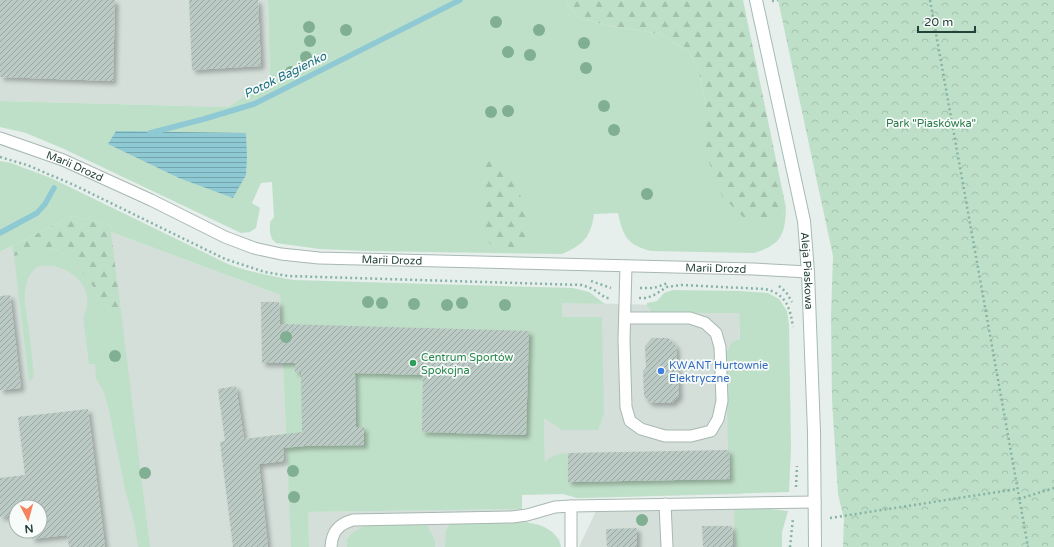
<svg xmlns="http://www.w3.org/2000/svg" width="1054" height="547" viewBox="0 0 1054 547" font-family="'Varela Round',sans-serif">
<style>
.built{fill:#d4dfda;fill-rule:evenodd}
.grass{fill:#bfe0c8}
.forest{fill:url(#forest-firs)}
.park{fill:url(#park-crowns)}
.water{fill:url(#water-rules)}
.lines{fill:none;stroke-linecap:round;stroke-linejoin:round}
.stream{stroke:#8ec9d4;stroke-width:5.5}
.building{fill:url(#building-hatch);filter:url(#shadow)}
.lane-casing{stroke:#a8b8b2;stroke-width:13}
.secondary-casing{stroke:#a4bbb3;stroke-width:14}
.path{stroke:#86b3a5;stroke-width:2.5;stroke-dasharray:2 3;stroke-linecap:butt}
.lane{stroke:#fff;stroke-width:11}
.secondary{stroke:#fff;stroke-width:12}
.tree{fill:#80af93}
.leisure-dot{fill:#2e9e5b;stroke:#f7fbf9;stroke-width:1.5}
.shop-dot{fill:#3f7fe0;stroke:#f7fbf9;stroke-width:1.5}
.labels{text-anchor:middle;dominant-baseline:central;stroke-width:3.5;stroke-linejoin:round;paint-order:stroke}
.park-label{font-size:11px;fill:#2d7a4b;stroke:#f7fbf9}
.street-label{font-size:11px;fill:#24423a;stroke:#f7fbf9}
.leisure-label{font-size:11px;fill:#27864d;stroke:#f7fbf9;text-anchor:start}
.shop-label{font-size:11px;fill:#366cbe;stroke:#f7fbf9;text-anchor:start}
.water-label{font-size:12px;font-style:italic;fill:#1c6f80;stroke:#f7fbf9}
</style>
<defs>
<pattern id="forest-firs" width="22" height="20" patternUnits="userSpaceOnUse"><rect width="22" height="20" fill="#bfe0c8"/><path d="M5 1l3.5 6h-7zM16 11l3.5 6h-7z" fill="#a4c1ad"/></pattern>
<pattern id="park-crowns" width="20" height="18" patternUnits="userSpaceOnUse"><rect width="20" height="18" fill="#bfe0c8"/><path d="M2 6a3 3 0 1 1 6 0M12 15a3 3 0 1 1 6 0" fill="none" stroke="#a4c1ad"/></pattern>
<pattern id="water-rules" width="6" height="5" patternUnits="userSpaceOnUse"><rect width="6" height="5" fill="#8ec9d4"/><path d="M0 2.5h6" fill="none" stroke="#74a5ad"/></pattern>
<pattern id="building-hatch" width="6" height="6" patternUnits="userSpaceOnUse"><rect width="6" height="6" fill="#bbcac4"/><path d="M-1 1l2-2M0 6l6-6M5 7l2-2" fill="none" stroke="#98a6a0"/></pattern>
<filter id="shadow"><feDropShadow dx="3.5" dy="3.5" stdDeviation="2" flood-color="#0004"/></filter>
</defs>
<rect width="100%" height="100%" fill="#e6efeb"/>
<path class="built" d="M 0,0 L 268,0 L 270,79 L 228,107 L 0,101 Z
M 72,216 L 110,225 L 111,232 L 280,295 L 290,512 L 522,509 L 528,523 L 544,527 L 553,533 L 559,539 L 561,547 L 0,547 L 0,252 ZM 16,507 L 40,507 L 40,531 L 16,531 Z
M 541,302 L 739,307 L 743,494 L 577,498 L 545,463 Z
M 743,506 L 744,547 L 579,547 L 596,511 Z"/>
<path class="grass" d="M 268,0 L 566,0 L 567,4 L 579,18 L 611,26 L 661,34 L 689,52 L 699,72 L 706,106 L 706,154 L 782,216 L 786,208 C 785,235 781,245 754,253 L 651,251 C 627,245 623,236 618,213 L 594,214 C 591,237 583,245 562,254 L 367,251 L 319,249 L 276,243 L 272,239 L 270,233 L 270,222 L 274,217 L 272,182 L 261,183 L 252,203 L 260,208 L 256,228 L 250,232 L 241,233 L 64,149 L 26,133 L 0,127 L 0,101 L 228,107 L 270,79 Z
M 0,161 L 11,163 L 51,178 L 228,264 C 249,272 271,276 294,280 L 573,288 L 589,292 L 605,304 L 562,303 L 562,317 L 602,317 L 604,414 L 598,430 L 562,430 L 544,418 L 545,462 C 552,455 558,454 568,453 L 568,482 L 730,479 L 729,450 L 728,450 L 726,355 C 729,347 730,341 740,339 L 739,313 L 652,313 L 647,305 L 647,303 L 657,301 L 664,293 L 673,290 L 740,291 L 768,293 L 779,299 L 787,311 L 789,325 L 791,447 L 789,492 L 577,498 L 563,494 L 522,495 L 522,509 L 308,512 L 309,547 L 291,547 L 280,295 L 111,232 L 110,225 L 72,216 L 0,252 Z
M 44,249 L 57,250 L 73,260 L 95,289 L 104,312 L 117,312 L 120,303 L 150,547 L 138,547 L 135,526 L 125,489 L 108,406 L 103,390 L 96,379 L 95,364 L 89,364 L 83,317 C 97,293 76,270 53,266 C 48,265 40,265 36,268 C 28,274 26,284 25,293 C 24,300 26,309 27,317 C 30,337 32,357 34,377 L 29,382 L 14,256 Z
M 743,506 L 788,511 L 782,532 L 782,547 L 735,547 L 734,508 Z
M 451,522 C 473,522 526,518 544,527 C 553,531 559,538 561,547 L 445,547 L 446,531 Z
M 426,523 L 435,541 L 435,547 L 347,547 L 347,539 L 351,534 L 367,524 Z"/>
<path class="forest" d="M 566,0 L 743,0 L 786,208 L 782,216 L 778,220 L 763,222 L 745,219 L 722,196 L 706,154 L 706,106 L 699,72 L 689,52 L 661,34 L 611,26 L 579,18 L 567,4 Z
M 485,157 L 501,159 L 512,172 L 524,206 L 529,237 L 527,244 L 514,248 L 493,247 L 486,239 L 481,167 Z
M 72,216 L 110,225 L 120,303 L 118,312 L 111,315 L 104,312 L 95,289 L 73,260 L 58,250 L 44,249 L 14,256 L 12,246 Z"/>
<path class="park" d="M 778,0 L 1054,0 L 1054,547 L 843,547 L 844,519 L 838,494 L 832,400 L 831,316 L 833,256 Z"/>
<path class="water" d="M 116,131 L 246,133 L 247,157 L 246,175 L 233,198 L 179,178 L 108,144 Z"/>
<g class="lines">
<path class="stream" d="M 150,133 L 204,119 L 254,104 L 460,0
M 0,233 L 37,213 L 45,204 L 54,188"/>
</g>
<path class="building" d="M 0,0 L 115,0 L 113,81 L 0,77 Z
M 189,0 L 258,0 L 261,66 L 192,70 Z
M 10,295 L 21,388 L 0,390 L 0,296 Z
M 261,302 L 279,302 L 280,324 L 529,331 L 526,435 L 422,432 L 423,375 L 355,373 L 356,427 L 364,427 L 364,445 L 305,446 L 283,448 L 284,461 L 259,464 L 268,547 L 233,547 L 220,442 L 225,441 L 218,389 L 236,386 L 244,439 L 302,432 L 301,372 L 295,372 L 295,363 L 262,363 Z
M 652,338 L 668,338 L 676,346 L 677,368 L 678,370 L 679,396 L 672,403 L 650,403 L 644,396 L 643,371 L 646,368 L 645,346 Z
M 88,409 L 105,547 L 69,547 L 67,535 L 32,539 L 31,531 L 40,531 L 40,507 L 16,507 L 16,515 L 0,517 L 0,478 L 25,475 L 18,417 Z
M 729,450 L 730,479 L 568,482 L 568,453 Z
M 702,526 L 732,526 L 733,547 L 703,547 Z
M 637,528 L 637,547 L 607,547 L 606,529 Z"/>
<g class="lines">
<g class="lane-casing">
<g id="lane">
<path id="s1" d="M 0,138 L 63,160 L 151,200 L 225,237 L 254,248 L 281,254 L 319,258 L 753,269 L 808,272"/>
<path d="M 626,318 L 690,318 L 705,323 L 716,333 L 720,347 L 722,401 L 718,419 L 711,431 L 691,436 L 665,436 L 641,429 L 630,421 L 626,407 L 624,340 L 626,266"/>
<path d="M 665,504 L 667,547"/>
<path d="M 571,506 L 571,547"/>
<path d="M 331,547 C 332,531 339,524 353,520 L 512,517 L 527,515 L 555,507 L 571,506 L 815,502"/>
</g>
</g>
<g class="secondary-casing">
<g id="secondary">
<path id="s2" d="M 756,0 L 804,221 L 808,272 L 814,432 L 815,547"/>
</g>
</g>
<path class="path" d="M 930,0 L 1028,547
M 772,1 L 778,0
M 0,157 L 27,165 L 74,185 L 225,259 L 265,272 L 288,276 L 582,285 L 593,289 L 606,298 L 610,298
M 591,281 L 611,288
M 779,286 L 786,292 L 792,302
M 640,288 L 654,288 L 668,283
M 639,298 L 647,298 L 654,295 L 667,287 L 681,285 L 765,289 C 786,294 790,307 793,327
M 796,487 L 797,466
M 1019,499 L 1054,488
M 830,518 L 1017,489
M 790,547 L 793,518"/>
<use href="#lane" class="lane"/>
<use href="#secondary" class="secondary"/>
</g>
<g class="tree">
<circle cx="496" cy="22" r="6"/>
<circle cx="309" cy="27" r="6"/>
<circle cx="346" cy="30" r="6"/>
<circle cx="539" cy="30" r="6"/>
<circle cx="310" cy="41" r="6"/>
<circle cx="584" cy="43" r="6"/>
<circle cx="508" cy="52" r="6"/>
<circle cx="530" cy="55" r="6"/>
<circle cx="306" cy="57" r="6"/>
<circle cx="586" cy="68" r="6"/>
<circle cx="291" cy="72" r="6"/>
<circle cx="604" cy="106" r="6"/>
<circle cx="508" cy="111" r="6"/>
<circle cx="491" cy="112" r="6"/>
<circle cx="614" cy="130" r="6"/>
<circle cx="647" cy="194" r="6"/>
<circle cx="368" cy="302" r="6"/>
<circle cx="382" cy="303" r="6"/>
<circle cx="462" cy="303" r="6"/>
<circle cx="414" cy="304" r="6"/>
<circle cx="447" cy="305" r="6"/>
<circle cx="505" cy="305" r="6"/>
<circle cx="286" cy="337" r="6"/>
<circle cx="115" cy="356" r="6"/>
<circle cx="293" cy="471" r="6"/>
<circle cx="145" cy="473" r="6"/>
<circle cx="294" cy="497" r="6"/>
<circle cx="642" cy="520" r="6"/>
</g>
<circle class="leisure-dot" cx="413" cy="363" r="4"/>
<circle class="shop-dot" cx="661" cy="371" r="4"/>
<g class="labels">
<g class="park-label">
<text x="931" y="123">Park "Piaskówka"</text>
</g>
<g class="street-label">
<text stroke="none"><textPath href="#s1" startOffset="80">Marii Drozd</textPath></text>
<text stroke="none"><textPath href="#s1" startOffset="416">Marii Drozd</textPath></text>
<text stroke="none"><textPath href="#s1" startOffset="740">Marii Drozd</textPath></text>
<text stroke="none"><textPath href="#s2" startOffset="276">Aleja Piaskowa</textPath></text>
</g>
<g class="leisure-label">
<text x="421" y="357">Centrum Sportów<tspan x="421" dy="13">Spokojna</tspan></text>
</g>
<g class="shop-label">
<text x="669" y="365">KWANT Hurtownie<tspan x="669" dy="13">Elektryczne</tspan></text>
</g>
<g class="water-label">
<text transform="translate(285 75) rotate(-26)">Potok Bagienko</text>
</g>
</g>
<g transform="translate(28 519) rotate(174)"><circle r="19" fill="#f7fbf9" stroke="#a3b1ad"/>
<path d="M0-3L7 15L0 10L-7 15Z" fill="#f4845f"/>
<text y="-6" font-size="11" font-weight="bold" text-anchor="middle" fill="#24423a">N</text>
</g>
<path d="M918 26v6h57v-6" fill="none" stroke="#24423a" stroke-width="2"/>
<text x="924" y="26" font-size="12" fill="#24423a" stroke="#f7fbf9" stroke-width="3" paint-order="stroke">20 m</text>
</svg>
